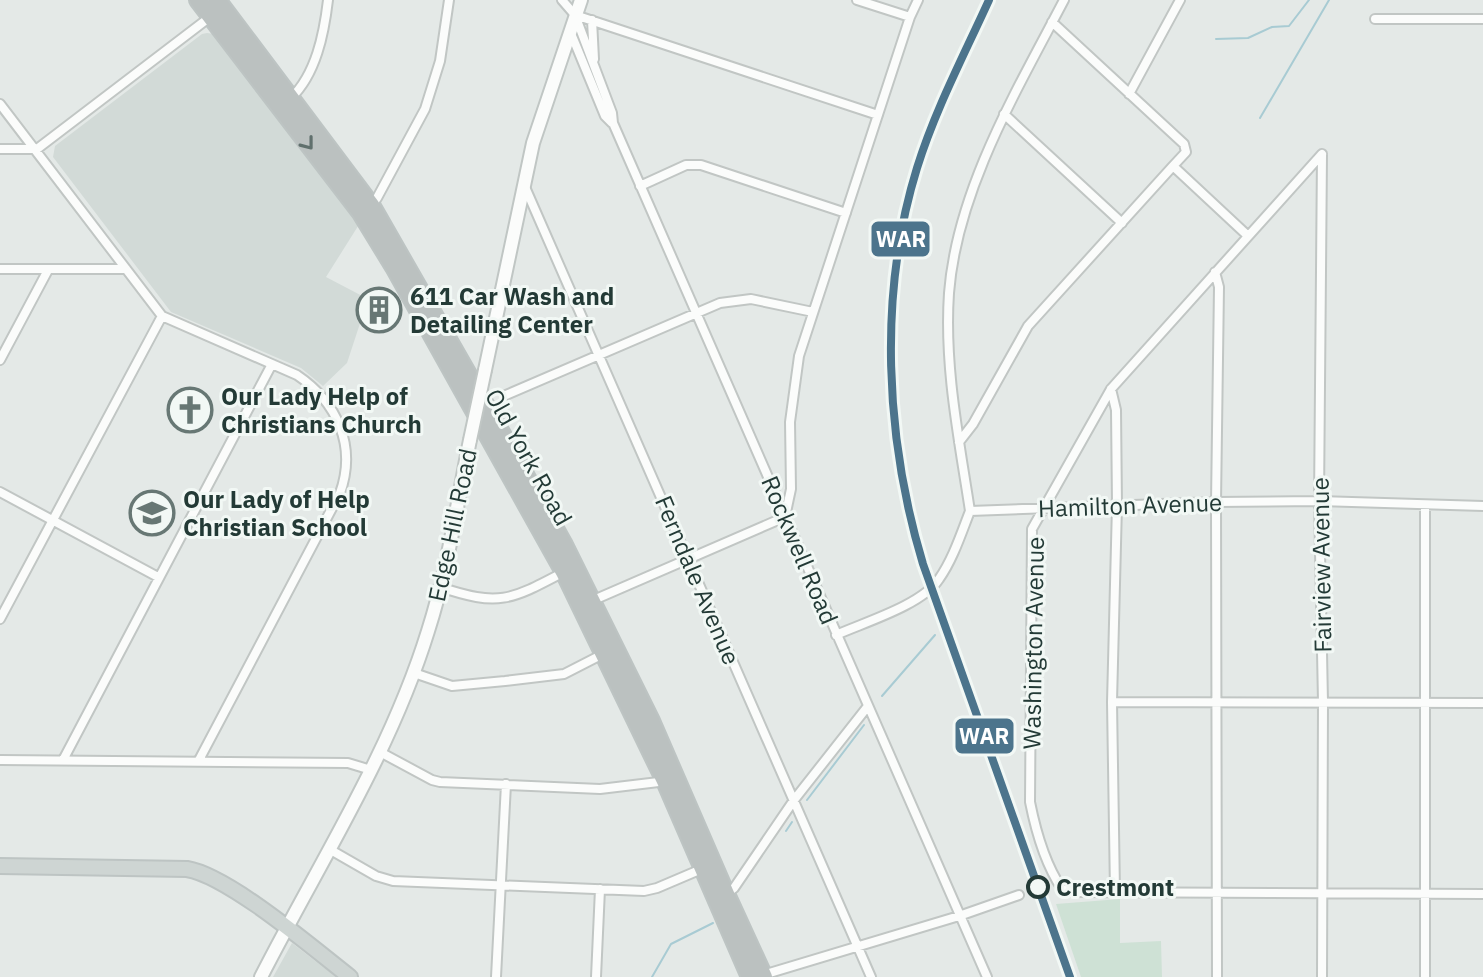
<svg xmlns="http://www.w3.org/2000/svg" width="1483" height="977" viewBox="0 0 1483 977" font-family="'IBM Plex Sans',sans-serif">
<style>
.built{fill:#d2dad7}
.green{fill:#cee1d5}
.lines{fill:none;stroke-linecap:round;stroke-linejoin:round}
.stream{stroke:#a8cbd3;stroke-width:2}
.street-casing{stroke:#c1c6c4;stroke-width:12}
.secondary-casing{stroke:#c0c6c4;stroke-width:16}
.primary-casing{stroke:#bdc4c3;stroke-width:18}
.highway-casing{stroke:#bdc4c3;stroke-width:20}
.street{stroke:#fbfcfb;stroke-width:8}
.secondary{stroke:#fbfcfb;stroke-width:12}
.primary{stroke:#ced5d3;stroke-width:14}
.highway{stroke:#bbc1c0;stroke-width:16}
.secondary-bridge-casing{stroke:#c0c6c4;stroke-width:16;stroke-linecap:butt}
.secondary-bridge{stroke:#fbfcfb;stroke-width:12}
.rail-1-casing{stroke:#f2f8f5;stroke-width:14}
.rail-1{stroke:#4c748c;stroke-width:8}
.oneway{stroke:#60706d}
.stop-dot{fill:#f2f8f5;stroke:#233a36;stroke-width:4}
.labels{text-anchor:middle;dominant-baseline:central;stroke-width:6;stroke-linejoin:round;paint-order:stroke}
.poi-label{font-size:24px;font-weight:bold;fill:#233a36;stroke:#f2f8f5;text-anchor:start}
.street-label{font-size:24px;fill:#233a36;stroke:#f2f8f5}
.stop-label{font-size:24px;font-weight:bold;fill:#233a36;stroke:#f2f8f5;text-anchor:start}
.line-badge{stroke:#f2f8f5;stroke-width:3}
.badge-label{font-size:22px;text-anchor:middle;font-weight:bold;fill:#fff}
</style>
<rect width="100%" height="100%" fill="#e4e9e7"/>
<path class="built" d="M 207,33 L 214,34 L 360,223 L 326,277 L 368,299 L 347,363 L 323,386 L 301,368 L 171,312 L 53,157 L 55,146 L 202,34 Z
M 292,943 L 323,967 L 336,977 L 273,977 Z"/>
<path class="green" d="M 1120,899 L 1120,943 L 1161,941 L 1162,977 L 1081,977 L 1056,904 Z"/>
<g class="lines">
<path class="stream" d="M 1216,39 L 1248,38 L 1272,27 L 1289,26 L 1309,0
M 1260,118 L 1329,0
M 882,696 L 935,635
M 807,800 L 864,725
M 786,831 L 792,822
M 652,977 L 671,944 L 713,923"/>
<g class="street-casing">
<path id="street" d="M 562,0 L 575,15 L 612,113 L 613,123 L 987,977
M 857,0 L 910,17
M 575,15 L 878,115
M 1375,19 L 1483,19
M 592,20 L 594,59
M 1052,22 L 1184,144 L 1186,152 L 1173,166 L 1247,235
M 570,31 L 605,116 L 612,123
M 1129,94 L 1180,0
M 291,98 C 316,74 324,34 328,0
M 0,104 L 162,316 L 297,375 C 337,402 357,446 340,493 L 199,760
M 1004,114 L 1122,223
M 0,149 L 37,149 L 210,17
M 1322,154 L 1111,389 L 1032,529 L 1030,802 C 1036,832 1045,864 1062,889 L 1072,892 L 1483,894
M 1322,155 L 1319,501 L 1323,702 L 1322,977
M 640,186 L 686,165 L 701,165 L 846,213
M 525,187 L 871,977
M 371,206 L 377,198 L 425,109 L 440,61 L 449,0
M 0,269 L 126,269
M 1215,272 L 1219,287 L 1216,502 L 1217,977
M 0,360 L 48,270
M 1111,389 L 1116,410 L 1117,505 L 1112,702 L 1115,892
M 506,395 L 720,303 L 751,299 L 813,312
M 959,442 L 973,424 L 1028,326 L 1173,166
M 0,492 L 158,577
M 970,511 C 959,439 944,366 949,293 C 957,190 1017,90 1064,0
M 440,587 C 499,607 511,600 564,572
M 589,602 L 785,517 L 791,489 L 790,422 L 799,356 L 910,17 L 918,0
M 0,619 L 162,316
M 836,635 C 865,622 922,605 939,579 C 953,559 961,534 970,511 L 1216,502 L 1319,501 L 1483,506
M 414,673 L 452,686 L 505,681 L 564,674 L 605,653
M 1112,702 L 1483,703
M 380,752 L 432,780 L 440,782 L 600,789 L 667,781
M 0,760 L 348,763 L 371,770
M 63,760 L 272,364
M 329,849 L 376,876 L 393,881 L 644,891 L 657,888 L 704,868
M 726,894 L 734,888 L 794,800 L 868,706
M 763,975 L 959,916 L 1019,895
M 496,977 L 506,784
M 596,977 L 600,889
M 1425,977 L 1425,505"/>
</g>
<g class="secondary-casing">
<path id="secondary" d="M 485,370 L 533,143 L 581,0
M 261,977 C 319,863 390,754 428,631 C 448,569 457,503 470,440"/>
</g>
<g class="primary-casing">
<path id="primary" d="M 0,866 L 187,869 C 229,876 314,949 350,977"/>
</g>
<g class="highway-casing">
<path id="highway" d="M 198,0 L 361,213 L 394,267 L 564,572 L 665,781 L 750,977
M 217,0 L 371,205 L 518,462 L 563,543 L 651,721 L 726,894 L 764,977"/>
</g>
<use href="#street" class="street"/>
<use href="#secondary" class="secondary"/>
<use href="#primary" class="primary"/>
<use href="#highway" class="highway"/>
<g class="secondary-bridge-casing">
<path id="secondary-bridge" d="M 470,440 L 485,370"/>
</g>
<use href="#secondary-bridge" class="secondary-bridge"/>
<g class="rail-1-casing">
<path id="rail-1" d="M 989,0 C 964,55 935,110 917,168 C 878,294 885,438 923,564 L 1070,977"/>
</g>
<use href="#rail-1" class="rail-1"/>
</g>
<defs><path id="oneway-chevron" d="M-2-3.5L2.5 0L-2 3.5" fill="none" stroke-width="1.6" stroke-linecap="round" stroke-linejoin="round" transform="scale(2)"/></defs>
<use class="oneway" href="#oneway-chevron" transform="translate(308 144) rotate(52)"/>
<defs>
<g id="building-ring" transform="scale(2.3)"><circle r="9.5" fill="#f2f8f5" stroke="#677774" stroke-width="1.5"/><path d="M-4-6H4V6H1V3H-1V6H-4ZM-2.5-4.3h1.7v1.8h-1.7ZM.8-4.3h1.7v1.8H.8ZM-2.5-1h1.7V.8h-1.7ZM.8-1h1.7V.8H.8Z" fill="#677774"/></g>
<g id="church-ring" transform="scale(2.3)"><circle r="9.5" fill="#f2f8f5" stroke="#677774" stroke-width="1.5"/><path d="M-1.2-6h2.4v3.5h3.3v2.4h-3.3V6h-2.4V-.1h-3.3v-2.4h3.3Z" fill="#677774"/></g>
<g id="school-ring" transform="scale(2.3)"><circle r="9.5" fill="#f2f8f5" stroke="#677774" stroke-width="1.5"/><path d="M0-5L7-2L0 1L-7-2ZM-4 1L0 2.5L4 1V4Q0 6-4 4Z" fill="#677774"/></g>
</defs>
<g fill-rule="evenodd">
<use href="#building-ring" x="379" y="310"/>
<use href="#church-ring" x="190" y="410"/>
<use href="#school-ring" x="152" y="513"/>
</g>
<circle class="stop-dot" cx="1038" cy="887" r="10"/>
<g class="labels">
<g class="poi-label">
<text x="410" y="296">611 Car Wash and<tspan x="410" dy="28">Detailing Center</tspan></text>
<text x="221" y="396">Our Lady Help of<tspan x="221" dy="28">Christians Church</tspan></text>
<text x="183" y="499">Our Lady of Help<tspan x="183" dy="28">Christian School</tspan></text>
</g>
<g class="street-label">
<text transform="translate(529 457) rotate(61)">Old York Road</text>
<text transform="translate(1130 505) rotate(-2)">Hamilton Avenue</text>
<text transform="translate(452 525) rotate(-78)">Edge Hill Road</text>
<text transform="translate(800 550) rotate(67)">Rockwell Road</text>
<text transform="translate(1321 565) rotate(-91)">Fairview Avenue</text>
<text transform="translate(698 580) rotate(67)">Ferndale Avenue</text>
<text transform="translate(1033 643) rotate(-89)">Washington Avenue</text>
</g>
<g class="stop-label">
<text x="1056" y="887">Crestmont</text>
</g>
</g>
<g class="line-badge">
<rect x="870" y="220" width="61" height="38" rx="8" fill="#4c748c"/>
<rect x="954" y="717" width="61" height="38" rx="8" fill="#4c748c"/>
</g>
<g class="badge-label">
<text x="901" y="247">WAR</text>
<text x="984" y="744">WAR</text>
</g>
</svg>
